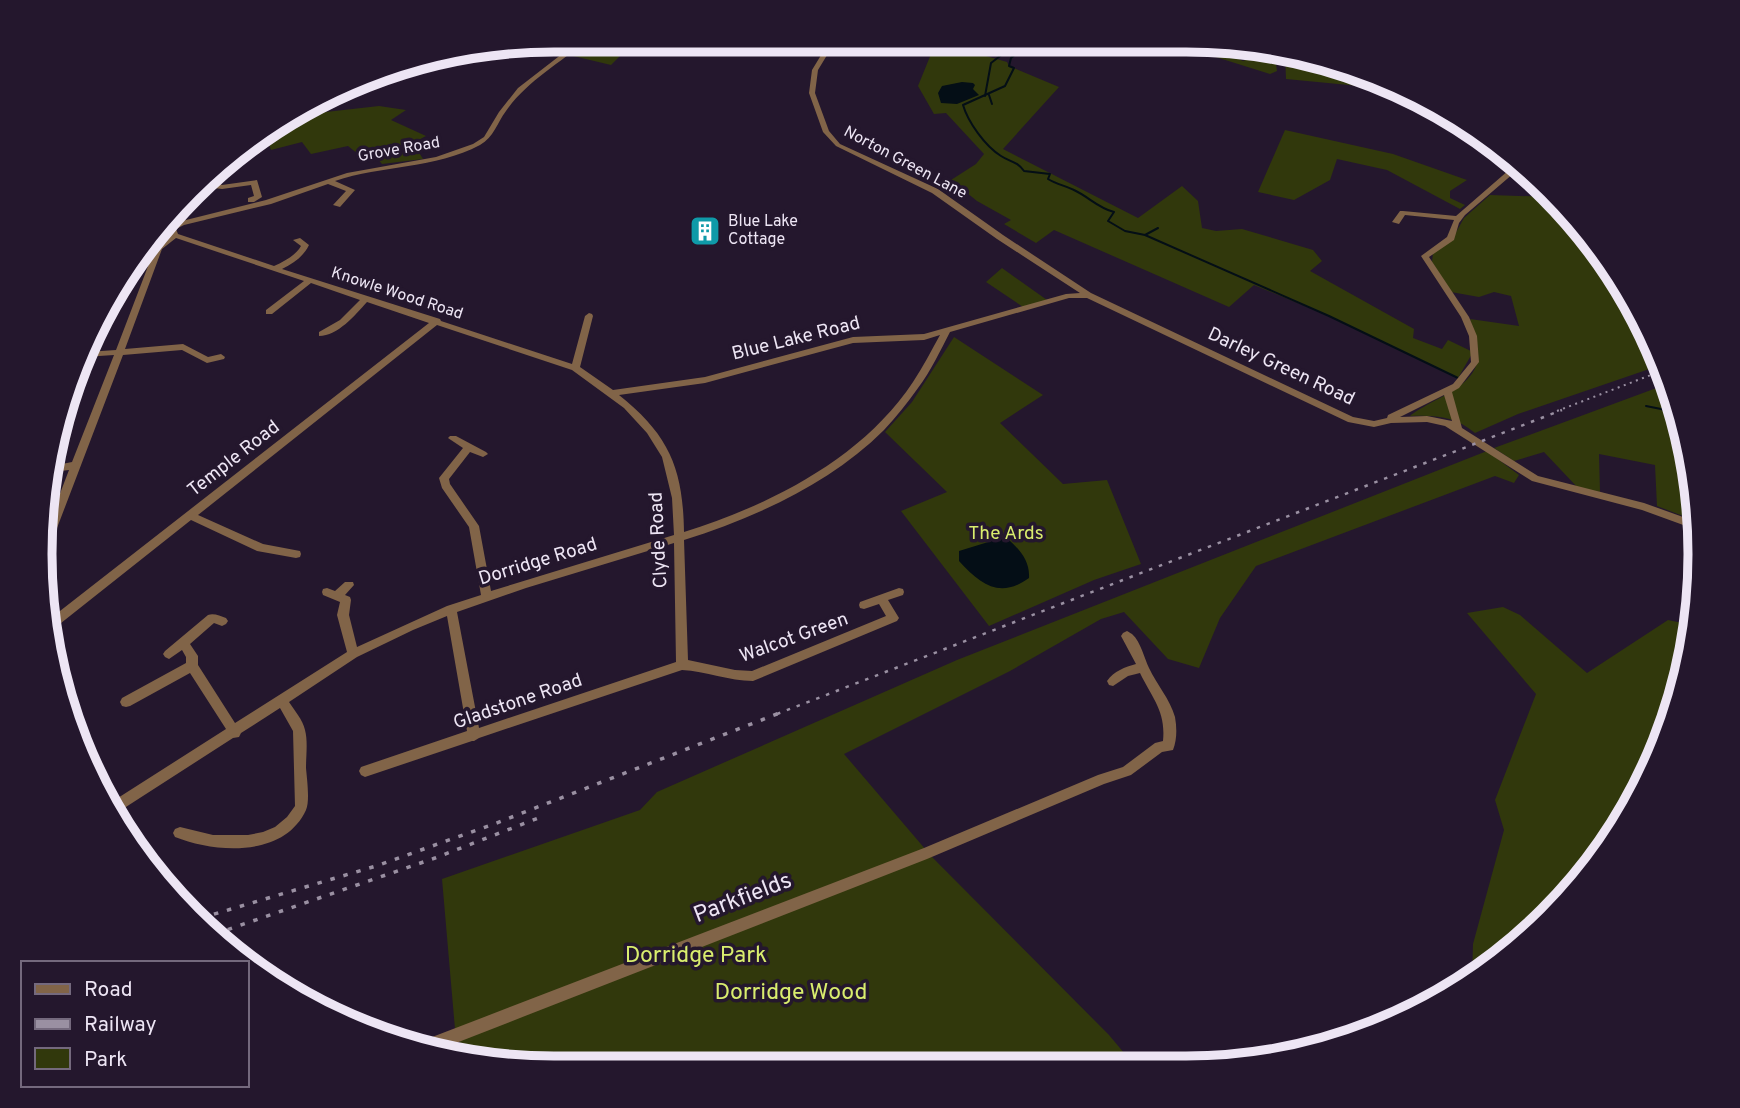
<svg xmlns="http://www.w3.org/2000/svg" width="1740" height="1108" viewBox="0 0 1740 1108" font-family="Overpass,sans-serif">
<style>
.green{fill:#31380c}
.water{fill:#040e16}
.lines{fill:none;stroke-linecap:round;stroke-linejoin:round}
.stream-far1{stroke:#040e16;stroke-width:2}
.stream{stroke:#040e16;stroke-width:2.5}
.minor{fill:#816448;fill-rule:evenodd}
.rail-far2{stroke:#9a90a2;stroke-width:2;stroke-dasharray:2 4.5;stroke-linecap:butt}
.rail-far1{stroke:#9a90a2;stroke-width:2.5;stroke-dasharray:3.5 7;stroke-linecap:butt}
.rail{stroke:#9a90a2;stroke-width:3.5;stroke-dasharray:4.5 9;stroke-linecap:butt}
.labels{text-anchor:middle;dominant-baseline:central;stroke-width:7;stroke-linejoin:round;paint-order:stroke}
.far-street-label{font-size:16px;fill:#ede5f4;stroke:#24172d}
.far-poi-label{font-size:16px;fill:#ede5f4;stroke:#24172d;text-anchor:start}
.street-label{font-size:19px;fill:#ede5f4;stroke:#24172d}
.park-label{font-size:19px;fill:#d9ed6e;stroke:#24172d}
.near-street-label{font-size:23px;fill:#ede5f4;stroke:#24172d}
.near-park-label{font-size:23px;fill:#d9ed6e;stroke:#24172d}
.rim{fill:none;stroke:#ede5f4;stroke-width:9}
</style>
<rect width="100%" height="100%" fill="#24172d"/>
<path class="green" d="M 585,40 L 635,41 L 611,65 L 565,54 Z
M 944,44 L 1007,62 L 1009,66 L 1059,87 L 1003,149 L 1138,218 L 1182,186 L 1198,201 L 1202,228 L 1216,231 L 1242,229 L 1313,250 L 1322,261 L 1310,271 L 1414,329 L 1413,338 L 1442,349 L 1448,340 L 1473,352 L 1458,378 L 1329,316 L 1254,285 L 1229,307 L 1054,230 L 1036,243 L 1004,224 L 1011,220 L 977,201 L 951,180 L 976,164 L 984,154 L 946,113 L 934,114 L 918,86 L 931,54 Z
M 1157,44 L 1217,44 L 1232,56 L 1243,61 L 1253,57 L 1276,64 L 1277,71 L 1270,74 L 1203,53 Z
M 1285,53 L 1382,79 L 1401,90 L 1286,79 Z
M 379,106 L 406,110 L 391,120 L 426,136 L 413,143 L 423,159 L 382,164 L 371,151 L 358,154 L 348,146 L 311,154 L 302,142 L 271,150 L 264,131 L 279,122 L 313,118 L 317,113 Z
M 1285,130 L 1393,154 L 1467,180 L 1450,191 L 1450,198 L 1465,205 L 1460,209 L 1387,170 L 1337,159 L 1330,180 L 1294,200 L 1258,192 Z
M 1490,195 L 1552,197 L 1573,216 L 1631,297 L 1661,365 L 1518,414 L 1475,433 C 1455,416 1435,415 1410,416 C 1433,397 1481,387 1478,351 C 1477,340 1473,329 1470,319 L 1519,326 L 1511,296 L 1494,292 L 1479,297 L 1451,292 L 1432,262 L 1433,253 L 1454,236 L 1464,218 Z
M 1002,268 L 1047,300 L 1023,307 L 986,282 Z
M 954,337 L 1043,395 L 1000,423 L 1063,484 L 1107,480 L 1141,564 L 1094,580 L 989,626 L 901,511 L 947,492 L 885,432 L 912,402 Z
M 1670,383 L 1695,487 L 1696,521 L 1657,506 L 1655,465 L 1599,454 L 1600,492 L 1578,488 L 1544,452 L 1514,461 L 1494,448 Z
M 1487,451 L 1519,475 L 1514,483 L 1495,476 L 1256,566 L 1220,618 L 1199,668 L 1168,659 L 1124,612 L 1101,619 L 1010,671 L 844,754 L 932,857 L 1109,1035 L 1135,1066 L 487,1063 L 443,1052 L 461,1045 L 455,1029 L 442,879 L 640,810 L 657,792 L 957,660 Z
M 1503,607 L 1520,615 L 1587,673 L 1668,620 L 1692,625 L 1682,687 L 1647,782 L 1593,867 L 1499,961 L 1472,978 L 1473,944 L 1504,830 L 1495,800 L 1536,694 L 1467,613 Z"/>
<path class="water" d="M 962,82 L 973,83 L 975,85 L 973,89 L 979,95 L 957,104 L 941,103 L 938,93 L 942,86 Z
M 998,539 L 1008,539 C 1020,550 1030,561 1029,578 C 1000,599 981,585 959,561 L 959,551 Z"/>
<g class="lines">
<path class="stream-far1" d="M 1029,43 L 1011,58 L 1009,66 L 1014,68 L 1005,86 L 963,105 C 968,122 985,146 1001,156 C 1010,162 1017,161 1024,171 L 1050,174 L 1048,179 C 1056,184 1066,186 1074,190 C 1089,197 1098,208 1114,212 L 1108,221 L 1125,231 L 1145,235
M 1036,43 L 1045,43
M 989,95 L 992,104
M 985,96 L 991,63 L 1017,43
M 1158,228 L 1145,235 L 1329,316 L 1458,378
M 1646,406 L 1671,411"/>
<path class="stream" d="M 1663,410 L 1678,413"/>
<path class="minor" d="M 580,40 L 587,40 C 559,64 527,81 506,111 C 497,123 494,137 480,145 C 435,169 382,165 335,181 L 355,190 L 340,207 L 333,205 L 346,191 L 328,184 L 271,204 L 184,225 L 176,229 L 178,234 L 274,266 C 285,261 295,256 301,246 L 293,240 L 300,238 L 309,245 C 303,257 294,263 282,269 L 440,319 L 441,321 L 572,364 L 585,316 L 589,313 L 592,314 L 593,316 L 580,367 L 613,390 L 705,377 L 853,337 L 924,334 L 1066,294 L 1080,293 L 997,239 L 932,193 L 836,146 L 823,132 L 809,93 L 812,70 L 829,42 L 835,42 L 818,70 L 815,93 L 829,131 L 840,144 L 938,189 L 1003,235 L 1091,293 L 1353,417 L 1374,421 L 1387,418 L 1388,415 L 1453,384 L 1471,362 L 1469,336 L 1461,317 L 1421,256 L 1447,237 L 1454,220 L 1405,215 L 1399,224 L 1392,222 L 1400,211 L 1403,211 L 1456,216 L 1517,163 L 1521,167 L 1465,215 L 1459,223 L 1454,240 L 1429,257 L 1469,317 L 1477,336 L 1479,362 L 1459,388 L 1452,392 L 1462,428 L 1538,476 L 1644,503 L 1697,522 L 1697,530 L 1642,510 L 1532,481 L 1445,426 L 1427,422 L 1391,423 L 1374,427 L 1348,422 L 1087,298 L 1069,298 L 950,332 C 940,351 931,371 918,388 C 908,402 896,417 884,430 C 830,484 756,517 684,540 L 688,660 L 735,670 L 752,671 L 886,616 L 879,604 L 864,609 L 860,608 L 859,605 L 860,602 L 899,588 L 903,589 L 904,592 L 903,595 L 888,600 L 899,618 L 897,621 L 753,681 C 729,681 706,671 682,670 L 479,738 L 474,741 L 472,741 L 365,777 L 361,775 L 359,771 L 361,767 L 467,731 L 447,616 L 413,630 L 357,657 L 289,702 C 294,710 303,720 305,730 C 308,741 306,756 306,768 C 307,779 310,801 306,810 C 284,858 215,853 175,837 L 173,833 L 175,829 L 180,827 L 213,835 L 248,835 L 263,832 L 275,827 L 287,817 L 295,806 L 293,731 L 280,708 L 241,733 L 239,737 L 233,738 L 115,814 L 110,803 L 226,729 L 190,673 L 130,706 L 126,707 L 122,706 L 120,702 L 122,698 L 186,663 L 186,657 L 182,650 L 169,659 L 165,657 L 163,654 L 165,651 L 208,615 C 214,613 220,616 226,618 L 228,621 L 226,624 L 222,626 L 214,623 L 190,644 L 198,656 L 198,665 L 235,723 L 347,652 L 337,615 L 340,602 L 323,595 L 322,592 L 323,589 L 327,588 L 335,591 L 345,582 L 353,582 L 354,585 L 345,595 L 350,597 L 351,600 L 349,615 L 357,647 L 447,606 L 481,595 L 469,527 L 442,488 L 439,478 L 463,448 L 448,438 L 450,436 L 456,436 L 486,452 L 488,454 L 483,457 L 470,452 L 449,479 L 450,484 L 479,526 L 491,591 L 674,535 L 672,498 L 662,457 L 647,433 L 624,408 L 572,370 L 437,325 L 198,515 L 263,544 L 300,551 L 301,554 L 300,557 L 296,558 L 257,551 L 191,520 L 56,627 L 52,629 L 51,618 L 429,323 L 367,302 C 355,315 338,336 319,336 L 319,332 L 340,320 L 360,300 L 311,283 L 272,314 L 266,314 L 266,310 L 304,281 L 176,238 L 162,249 L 125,349 L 183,344 L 208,357 L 221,354 L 225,357 L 224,359 L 207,363 L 182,350 L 123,355 L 49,549 L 45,553 L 43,538 L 69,470 L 52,472 L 52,466 L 72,462 L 114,355 L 84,357 L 87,352 L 116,350 L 155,248 L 171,234 L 170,232 L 158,230 L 162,226 L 168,228 L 175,223 L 166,223 L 170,219 L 182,221 L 266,200 L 347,173 L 436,157 L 473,144 L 484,137 L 499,112 L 518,88 ZM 940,335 C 931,351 923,367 913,382 C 862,459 770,505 684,532 C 683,468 669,435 619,395 L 705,383 L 853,343 L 924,340 ZM 1444,395 L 1452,421 L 1427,416 L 1400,417 ZM 674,543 L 676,662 L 479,728 L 457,612 L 526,588 Z
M 258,150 L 260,151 L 260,153 L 235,158 L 239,154 Z
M 216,177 L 220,184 L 222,185 L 257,180 L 262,197 L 254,202 L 248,202 L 248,198 L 254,196 L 251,185 L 222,189 L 214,188 L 211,180 Z
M 1127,631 C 1129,632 1130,633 1132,634 C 1141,642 1144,658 1149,668 C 1157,685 1170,699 1175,717 C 1177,728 1177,740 1173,750 L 1162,752 L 1131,775 L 1104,784 L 927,859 L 438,1050 L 420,1045 L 422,1042 L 427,1039 L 924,848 L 1098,775 L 1123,767 L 1155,743 L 1163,741 C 1166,711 1152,698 1140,673 L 1128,676 L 1113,686 L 1109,685 L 1107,681 C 1114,671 1125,667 1136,664 L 1121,636 L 1123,633 Z"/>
<path class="rail-far2" d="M 1557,411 L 1664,370"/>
<path class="rail-far1" d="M 777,714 L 1562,410"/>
<path class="rail" d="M 201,918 L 376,866 L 494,824 L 782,712
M 215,934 L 435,858 L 541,817"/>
</g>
<defs>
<g id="building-square" transform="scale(1.575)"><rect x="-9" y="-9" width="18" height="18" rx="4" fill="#0f9aa8" stroke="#24172d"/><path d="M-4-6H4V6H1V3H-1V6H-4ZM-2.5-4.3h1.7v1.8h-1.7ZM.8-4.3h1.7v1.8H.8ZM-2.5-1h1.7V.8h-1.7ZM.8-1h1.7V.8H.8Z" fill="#fff"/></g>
</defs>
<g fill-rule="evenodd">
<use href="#building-square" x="705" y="231"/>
</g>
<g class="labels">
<g class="far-street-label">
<text transform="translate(399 150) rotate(-10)">Grove Road</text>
<text transform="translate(905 163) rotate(28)">Norton Green Lane</text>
<text transform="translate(397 294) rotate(18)">Knowle Wood Road</text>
</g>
<g class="far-poi-label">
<text x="728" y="222">Blue Lake<tspan x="728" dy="18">Cottage</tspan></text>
</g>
<g class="street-label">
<text transform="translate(796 339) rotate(-14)">Blue Lake Road</text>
<text transform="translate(1281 367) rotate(25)">Darley Green Road</text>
<text transform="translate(234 459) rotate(-38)">Temple Road</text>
<text transform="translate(659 540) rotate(-93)">Clyde Road</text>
<text transform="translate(538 562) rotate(-17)">Dorridge Road</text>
<text transform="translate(794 638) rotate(-20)">Walcot Green</text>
<text transform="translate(518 702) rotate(-19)">Gladstone Road</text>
</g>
<g class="park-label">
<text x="1006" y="534">The Ards</text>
</g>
<g class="near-street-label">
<text transform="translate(743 899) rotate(-21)">Parkfields</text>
</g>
<g class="near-park-label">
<text x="696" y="956">Dorridge Park</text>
<text x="791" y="993">Dorridge Wood</text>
</g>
</g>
<path d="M0 0H1740V1108H0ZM554 52H1186A502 502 0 0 1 1688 554V554A502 502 0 0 1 1186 1056H554A502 502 0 0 1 52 554V554A502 502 0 0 1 554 52Z" fill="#24172d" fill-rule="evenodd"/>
<path class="rim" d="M554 52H1186A502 502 0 0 1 1688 554V554A502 502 0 0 1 1186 1056H554A502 502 0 0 1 52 554V554A502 502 0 0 1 554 52Z"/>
<rect x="21" y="961" width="228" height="126" fill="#24172d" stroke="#74697d" stroke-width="2"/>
<rect x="35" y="984" width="35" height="10" fill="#816448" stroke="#74697d" stroke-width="2"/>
<text x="84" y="996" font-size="21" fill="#ede5f4">Road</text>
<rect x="35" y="1019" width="35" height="10" fill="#9a90a2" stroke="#74697d" stroke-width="2"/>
<text x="84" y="1031" font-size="21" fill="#ede5f4">Railway</text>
<rect x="35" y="1048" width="35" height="21" fill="#31380c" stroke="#74697d" stroke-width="2"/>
<text x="84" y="1066" font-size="21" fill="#ede5f4">Park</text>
</svg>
